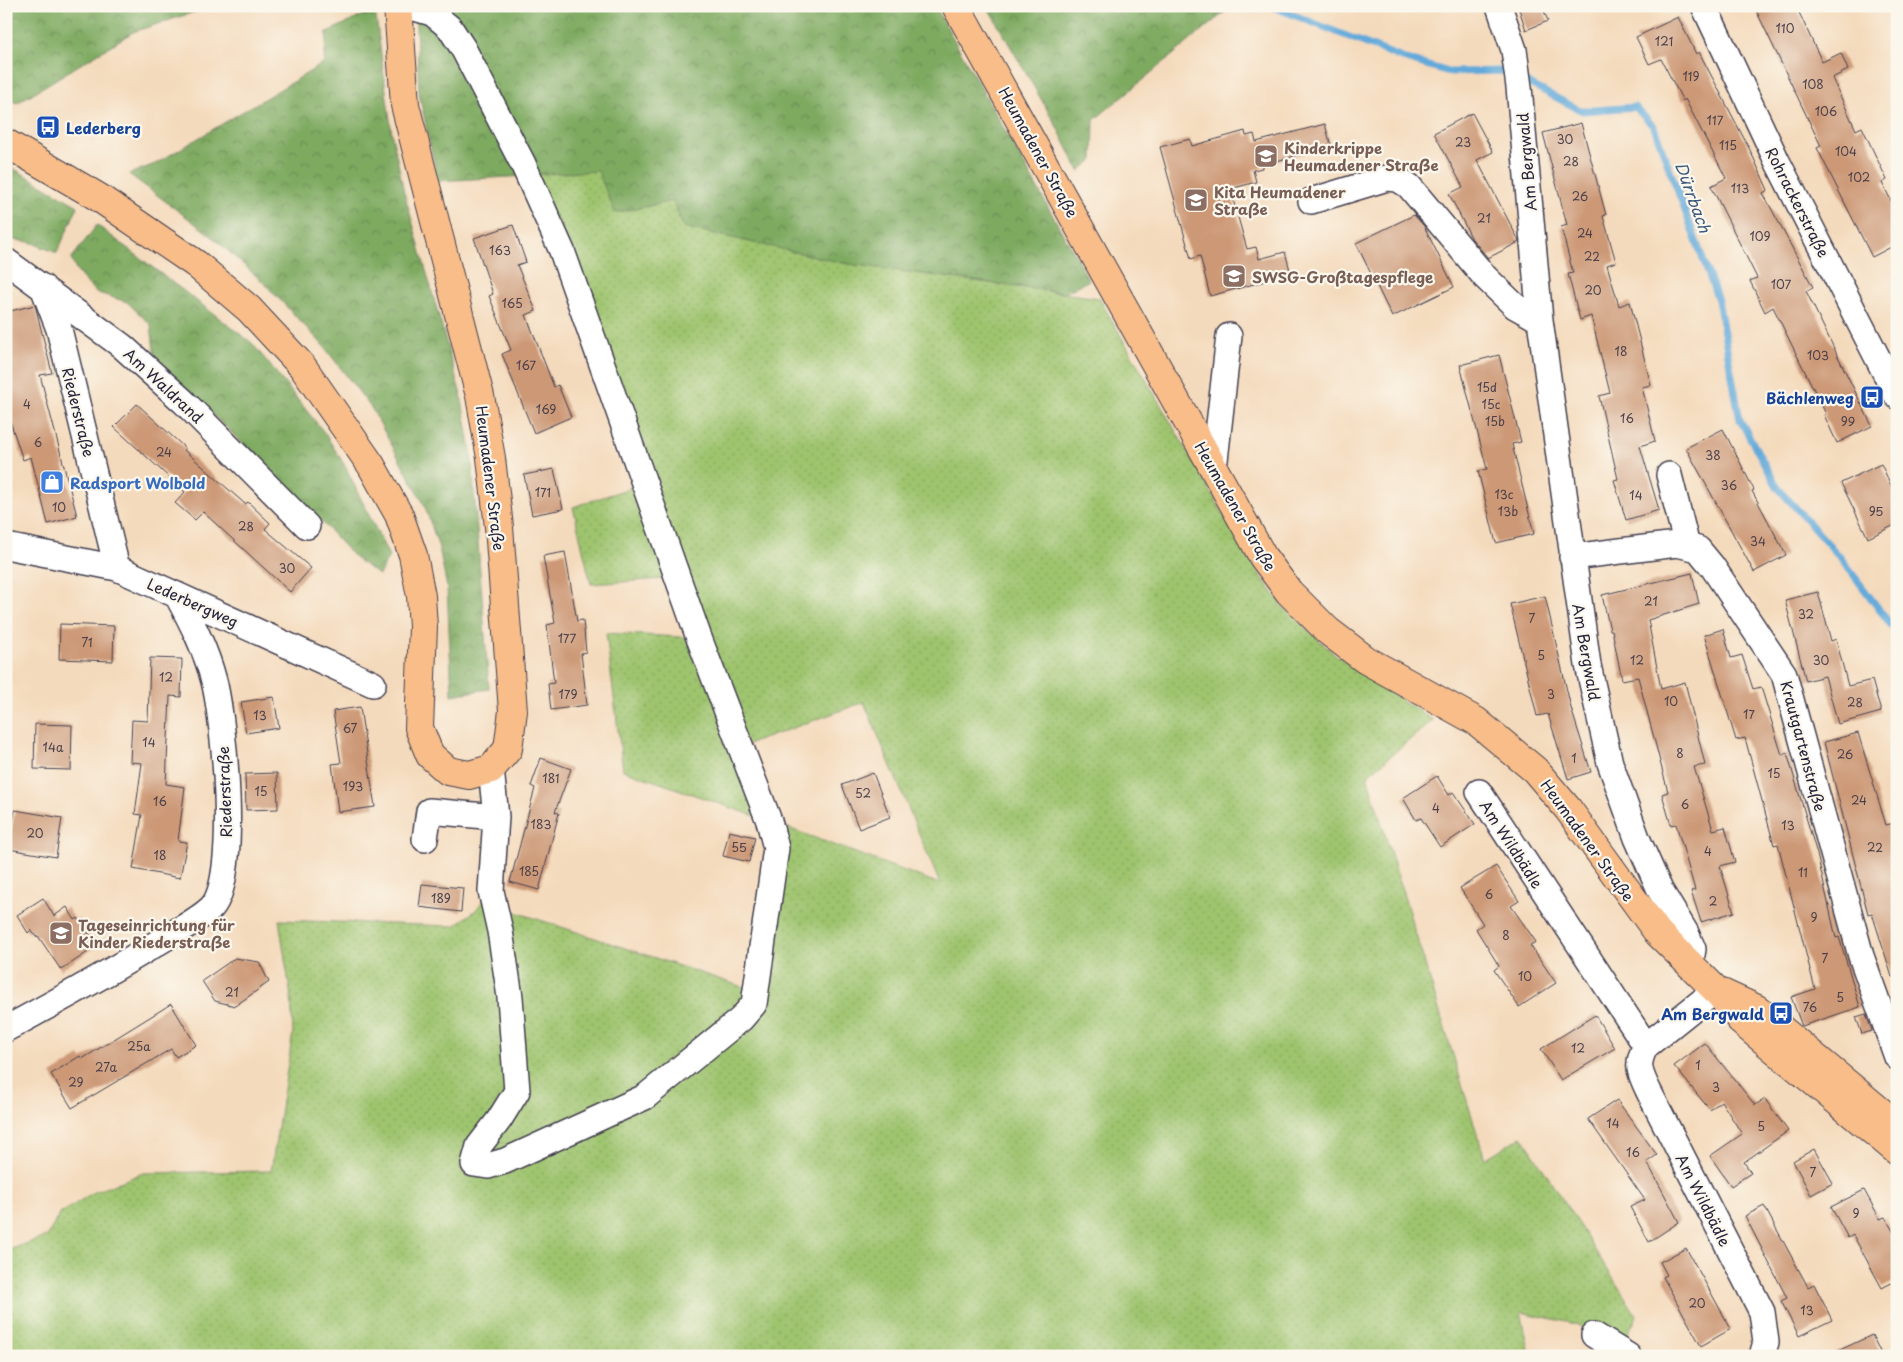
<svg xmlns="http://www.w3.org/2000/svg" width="1903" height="1362" viewBox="0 0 1903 1362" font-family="'Playpen Sans',sans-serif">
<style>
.forest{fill:url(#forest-crowns);stroke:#50664e}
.park{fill:url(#park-dots);stroke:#607354;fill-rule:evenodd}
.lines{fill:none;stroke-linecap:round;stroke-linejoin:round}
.stream{stroke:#64aada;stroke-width:7}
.building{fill:#cc9876}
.minor-casing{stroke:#423e4e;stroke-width:28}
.major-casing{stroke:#423e4e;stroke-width:30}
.minor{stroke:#fff;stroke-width:25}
.major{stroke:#f8bd89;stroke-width:28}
.labels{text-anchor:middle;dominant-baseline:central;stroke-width:4.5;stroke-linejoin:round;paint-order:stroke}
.number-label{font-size:12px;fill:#4c404a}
.transit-label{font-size:15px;font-weight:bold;fill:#164399;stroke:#fbf7ec;text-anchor:end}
.education-label{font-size:15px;font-weight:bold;fill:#785e54;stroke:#fbf7ec;text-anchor:start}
.street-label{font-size:15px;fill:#22223b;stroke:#fbf7ec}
.shop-label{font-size:15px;font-weight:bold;fill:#366cbe;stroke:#fbf7ec;text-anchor:start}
.water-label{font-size:16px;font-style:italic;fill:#3c587b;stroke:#fbf7ec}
</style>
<defs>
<pattern id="forest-crowns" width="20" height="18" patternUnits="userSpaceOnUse" patternTransform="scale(1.25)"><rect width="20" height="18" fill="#7eaa61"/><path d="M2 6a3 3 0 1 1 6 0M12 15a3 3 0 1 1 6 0" fill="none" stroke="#678a51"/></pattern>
<pattern id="park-dots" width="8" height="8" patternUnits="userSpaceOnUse" patternTransform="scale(1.25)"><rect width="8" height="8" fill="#9ec46e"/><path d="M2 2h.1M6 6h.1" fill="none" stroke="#88a860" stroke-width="1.8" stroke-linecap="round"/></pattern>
</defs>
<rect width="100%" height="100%" fill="#fbf7ec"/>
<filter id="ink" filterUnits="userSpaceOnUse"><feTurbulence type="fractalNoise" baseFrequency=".02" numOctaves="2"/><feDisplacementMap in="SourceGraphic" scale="10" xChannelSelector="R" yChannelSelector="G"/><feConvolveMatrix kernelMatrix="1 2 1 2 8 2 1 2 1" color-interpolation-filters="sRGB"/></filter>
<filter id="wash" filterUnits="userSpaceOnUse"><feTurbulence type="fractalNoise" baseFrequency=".0096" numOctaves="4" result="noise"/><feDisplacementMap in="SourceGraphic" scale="20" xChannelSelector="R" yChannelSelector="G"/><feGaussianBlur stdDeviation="1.12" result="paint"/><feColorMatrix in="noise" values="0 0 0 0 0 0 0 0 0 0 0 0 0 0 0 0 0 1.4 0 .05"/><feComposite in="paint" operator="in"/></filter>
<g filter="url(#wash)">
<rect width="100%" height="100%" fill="#f4dabc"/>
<path class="forest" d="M 6,6 L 213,6 L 133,32 L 17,103 L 6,98 Z
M 415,6 L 935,6 L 1089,280 L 1065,293 L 848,264 L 683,227 L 673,201 L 614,213 L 598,172 L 438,181 L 419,94 Z
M 987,6 L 1232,6 L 1094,120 L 1093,160 L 1079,171 L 1056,125 Z
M 375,10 L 392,135 L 404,192 L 461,395 L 471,450 L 489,689 L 452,695 L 447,588 L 439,548 L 424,504 L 372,409 L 322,344 L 264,283 L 209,234 L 129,174 L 155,164 L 324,63 L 327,32 Z
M 6,164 L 78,206 L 57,253 L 30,242 L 6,239 Z
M 97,225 L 252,343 L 324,432 L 344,464 L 389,556 L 379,575 L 355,558 L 309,508 L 155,359 L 151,325 L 127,302 L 95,292 L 78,273 L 71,259 Z"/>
<path class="park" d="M 598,171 L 615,213 L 673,201 L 683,227 L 848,264 L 1099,298 L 1251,562 L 1284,608 L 1333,653 L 1377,684 L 1433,720 L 1367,776 L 1485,1159 L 1522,1136 L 1637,1316 L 1619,1350 L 1576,1324 L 1521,1312 L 1529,1349 L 1528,1356 L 6,1356 L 6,1251 L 47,1236 L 60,1214 L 92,1193 L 143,1173 L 271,1171 L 293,1032 L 291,997 L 279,920 L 454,926 L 475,911 L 491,891 L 495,905 L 755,991 L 769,821 L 623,770 L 606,633 L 699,638 L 678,578 L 591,584 L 573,507 L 645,483 L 528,175 ZM 864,702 L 940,884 L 769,821 L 741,747 Z"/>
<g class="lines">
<path class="stream" d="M 1271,6 L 1402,58 L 1449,72 L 1506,71 L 1513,74
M 1524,81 L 1582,111 L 1635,107 L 1654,127 L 1718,300 L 1740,420 L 1778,488 L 1840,557 L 1897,633"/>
</g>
<g id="blocks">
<path class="building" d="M 1518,6 L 1542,6 L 1548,21 L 1526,30 Z
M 1754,6 L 1796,6 L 1822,62 L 1841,53 L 1848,70 L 1832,78 L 1856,130 L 1862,127 L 1887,180 L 1882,183 L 1897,212 L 1897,244 L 1872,257 L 1817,148 L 1821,146 Z
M 1678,17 L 1696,54 L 1699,52 L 1750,150 L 1768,190 L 1763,193 L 1813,287 L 1806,291 L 1872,426 L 1837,443 L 1824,415 L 1826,414 L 1773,307 L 1765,312 L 1750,281 L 1757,278 L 1711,186 L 1726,178 L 1685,99 L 1683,101 L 1661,59 L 1649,64 L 1636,37 Z
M 1472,113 L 1493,152 L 1477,160 L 1518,239 L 1519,242 L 1488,258 L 1472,239 L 1449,194 L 1463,187 L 1434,133 Z
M 1581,123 L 1606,215 L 1603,216 L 1616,262 L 1607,265 L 1619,306 L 1630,302 L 1651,385 L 1642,387 L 1655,441 L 1640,446 L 1659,510 L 1626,520 L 1614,480 L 1618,479 L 1599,396 L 1610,393 L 1591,316 L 1580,320 L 1568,274 L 1573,273 L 1561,227 L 1567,225 L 1543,133 Z
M 1325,124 L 1331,146 L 1262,165 L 1262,168 L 1253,170 L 1256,182 L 1230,189 L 1247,249 L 1256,247 L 1259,259 L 1285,252 L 1290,270 L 1264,278 L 1265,281 L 1210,296 L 1200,256 L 1191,259 L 1160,147 L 1190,139 L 1192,146 L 1245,131 L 1246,136 L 1254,134 L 1256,142 Z
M 1414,215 L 1424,226 L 1454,287 L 1392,317 L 1356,243 Z
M 513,225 L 526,262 L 517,265 L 536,311 L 526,315 L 554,387 L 558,385 L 571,417 L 534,433 L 502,354 L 511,350 L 489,296 L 493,294 L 474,238 Z
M 35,305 L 52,373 L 40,375 L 77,516 L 48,524 L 31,457 L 23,460 L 6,409 L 6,312 Z
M 1499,355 L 1521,442 L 1512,444 L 1534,534 L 1496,543 L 1478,471 L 1487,469 L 1460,365 Z
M 137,404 L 185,448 L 184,450 L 245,504 L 248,502 L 270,523 L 265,529 L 311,568 L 290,592 L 203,512 L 195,520 L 175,503 L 185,492 L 114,427 Z
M 1723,429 L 1754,490 L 1752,491 L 1786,555 L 1754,572 L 1686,448 Z
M 1881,464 L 1897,498 L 1897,524 L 1868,538 L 1841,483 Z
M 554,469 L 563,509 L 532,515 L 524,475 Z
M 565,552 L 577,621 L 583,620 L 586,652 L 581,653 L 587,705 L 551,710 L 548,684 L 554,683 L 547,625 L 555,623 L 543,556 Z
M 1692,573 L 1699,604 L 1648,620 L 1661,689 L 1685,682 L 1705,765 L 1694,767 L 1713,830 L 1725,827 L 1735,862 L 1720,866 L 1734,912 L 1701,922 L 1691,891 L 1695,890 L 1676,824 L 1671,825 L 1662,794 L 1668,792 L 1638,677 L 1622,680 L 1612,630 L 1610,630 L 1602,595 Z
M 1818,592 L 1831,641 L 1836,639 L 1848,686 L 1872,680 L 1881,712 L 1838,724 L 1825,676 L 1806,681 L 1785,600 Z
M 1545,596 L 1571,708 L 1591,772 L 1568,779 L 1548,714 L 1537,716 L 1510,604 Z
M 60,624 L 114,626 L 113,661 L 59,659 Z
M 1723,629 L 1731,658 L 1742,655 L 1753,689 L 1761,687 L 1782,755 L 1787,753 L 1817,854 L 1836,938 L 1839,937 L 1860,1007 L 1802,1026 L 1791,997 L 1815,989 L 1778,844 L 1774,845 L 1745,738 L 1736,740 L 1704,635 Z
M 150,658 L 182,659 L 181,697 L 170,696 L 166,784 L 185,787 L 178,841 L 187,842 L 180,878 L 133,869 L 142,815 L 135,814 L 142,763 L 130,762 L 132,720 L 148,721 Z
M 274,697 L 279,728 L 246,733 L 241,702 Z
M 360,707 L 375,807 L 338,812 L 332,764 L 341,763 L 333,711 Z
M 35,724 L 72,725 L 71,770 L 34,769 Z
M 1858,733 L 1886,825 L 1894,823 L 1897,834 L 1897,977 L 1892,977 L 1872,913 L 1868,914 L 1824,742 Z
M 541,758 L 571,769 L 555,812 L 559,813 L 539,890 L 510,882 L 535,788 L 531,786 Z
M 277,773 L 278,809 L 246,810 L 245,774 Z
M 873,773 L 890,817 L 859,829 L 842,785 Z
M 1437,776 L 1449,795 L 1453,792 L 1475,824 L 1440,847 L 1421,818 L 1416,820 L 1403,798 Z
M 15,810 L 62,818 L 56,857 L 8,849 Z
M 729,831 L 755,837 L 749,862 L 723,856 Z
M 1496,866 L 1519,901 L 1511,906 L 1536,942 L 1530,945 L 1556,983 L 1519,1007 L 1494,970 L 1499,966 L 1476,929 L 1483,924 L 1460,888 Z
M 422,884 L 463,888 L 461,912 L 419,907 Z
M 43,898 L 54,916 L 67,907 L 75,920 L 78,918 L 97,946 L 61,970 L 38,936 L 36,937 L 31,930 L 28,933 L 17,915 Z
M 235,958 L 259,962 L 269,982 L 235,1006 L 215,1001 L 202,981 Z
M 171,1004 L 196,1045 L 176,1057 L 171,1049 L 72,1108 L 51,1074 L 80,1056 L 82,1059 Z
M 1866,1014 L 1872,1031 L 1862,1034 L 1856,1017 Z
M 1595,1015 L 1615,1048 L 1561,1080 L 1541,1049 Z
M 1705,1043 L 1755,1105 L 1765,1099 L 1788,1131 L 1744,1162 L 1751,1173 L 1731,1186 L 1710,1156 L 1742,1134 L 1721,1101 L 1710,1110 L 1674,1066 Z
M 1617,1100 L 1657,1155 L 1647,1162 L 1679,1222 L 1649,1242 L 1630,1207 L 1645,1200 L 1588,1119 Z
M 1814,1149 L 1833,1183 L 1811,1195 L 1793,1161 Z
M 1864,1190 L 1880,1219 L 1885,1217 L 1897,1238 L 1897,1280 L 1882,1288 L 1853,1235 L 1848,1238 L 1831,1207 Z
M 1764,1206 L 1808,1287 L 1814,1284 L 1832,1320 L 1799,1336 L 1781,1301 L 1787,1298 L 1745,1216 Z
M 1686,1248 L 1731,1329 L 1701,1346 L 1663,1277 L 1667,1275 L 1660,1262 Z
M 1872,1335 L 1882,1356 L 1827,1356 Z"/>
</g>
</g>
<g filter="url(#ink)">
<use href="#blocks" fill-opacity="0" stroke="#423e4e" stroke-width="1"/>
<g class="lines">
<g class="minor-casing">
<path id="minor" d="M 408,6 L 432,13 L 450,28 L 463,48 L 523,164 L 562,251 L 699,638 L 769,821 L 776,848 L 754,1004 L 741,1019 L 645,1097 L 505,1161 L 488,1166 L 474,1164 L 479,1146 L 499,1120 L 517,1091 L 510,997 L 500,931 L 491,891 L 496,817 L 491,769
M 1499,6 L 1514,50 L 1519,87 L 1540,320 L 1588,665 L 1610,763 L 1637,838 L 1660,890 L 1686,933 L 1693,949 L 1690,966
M 1704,6 L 1777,161 L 1897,396
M 1311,201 L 1387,178 L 1398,179 L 1409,186 L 1485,277 L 1515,306 L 1540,320
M 6,261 L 122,346 L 184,402 L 307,526
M 43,287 L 59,329 L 117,568
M 1214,469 L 1229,336
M 1669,475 L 1687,546
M 6,546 L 117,568 L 373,684
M 1572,557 L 1677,544 L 1698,549 L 1712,566 L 1784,674 L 1861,956 L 1897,1057
M 1479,792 L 1646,1046
M 425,839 L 429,811 L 496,817
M 1716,990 L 1646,1046 C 1635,1065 1640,1073 1649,1092 L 1762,1312 L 1766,1342 L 1762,1356
M 6,1029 C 56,1002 105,975 154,945 C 172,933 195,923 211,908 C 240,879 224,721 214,681 C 206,650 192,623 177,595
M 1594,1335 L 1628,1356"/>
</g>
<g class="major-casing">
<path id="major" d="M 956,6 L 1263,557 L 1289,592 L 1328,631 L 1366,660 L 1476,721 L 1535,770 L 1568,809 L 1658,933 L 1716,990 L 1743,1023 L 1897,1151
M 6,143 L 98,197 L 196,264 L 249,309 L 302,366 L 371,465 L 399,515 L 413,555 L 421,596 L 423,627 L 419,728 L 430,755 L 448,771 L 469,775 L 491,769 L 508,749 L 513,711 L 499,527 L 491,458 L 480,396 L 405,105 L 398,6
M 1722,993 L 1757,1009 L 1897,1125"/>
</g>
<use href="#minor" class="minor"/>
<use href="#major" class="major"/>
</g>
</g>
<defs>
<g id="bus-square" transform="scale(1.25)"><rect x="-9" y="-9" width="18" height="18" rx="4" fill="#1a4fb4" stroke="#fbf7ec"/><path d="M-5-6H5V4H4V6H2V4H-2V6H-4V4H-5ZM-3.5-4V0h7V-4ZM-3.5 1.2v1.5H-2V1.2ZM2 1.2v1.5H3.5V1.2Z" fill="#fff"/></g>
<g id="school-square" transform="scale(1.25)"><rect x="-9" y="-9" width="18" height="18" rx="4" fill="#8d6e63" stroke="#fbf7ec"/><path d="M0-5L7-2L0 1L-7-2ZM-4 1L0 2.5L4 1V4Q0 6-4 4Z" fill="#fff"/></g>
<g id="shop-square" transform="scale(1.25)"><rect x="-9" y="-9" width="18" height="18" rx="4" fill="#3f7fe0" stroke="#fbf7ec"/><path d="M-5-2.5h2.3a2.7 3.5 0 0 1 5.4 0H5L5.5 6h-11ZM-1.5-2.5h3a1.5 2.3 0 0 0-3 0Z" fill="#fff"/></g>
</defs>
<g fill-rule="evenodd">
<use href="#bus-square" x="48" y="127"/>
<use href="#school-square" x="1266" y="156"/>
<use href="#school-square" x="1196" y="200"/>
<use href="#school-square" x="1234" y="276"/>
<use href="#bus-square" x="1872" y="397"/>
<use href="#shop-square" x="52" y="482"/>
<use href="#school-square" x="61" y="933"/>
<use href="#bus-square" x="1781" y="1013"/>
</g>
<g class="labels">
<g class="number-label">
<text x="1785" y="28">110</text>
<text x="1664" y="41">121</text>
<text x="1691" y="76">119</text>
<text x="1813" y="84">108</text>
<text x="1826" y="111">106</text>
<text x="1715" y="120">117</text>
<text x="1565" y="139">30</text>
<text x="1463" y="142">23</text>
<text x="1728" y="145">115</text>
<text x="1846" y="151">104</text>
<text x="1571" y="161">28</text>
<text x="1859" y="177">102</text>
<text x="1740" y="188">113</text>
<text x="1580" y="196">26</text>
<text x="1484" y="218">21</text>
<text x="1585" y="233">24</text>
<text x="1760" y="236">109</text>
<text x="500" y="250">163</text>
<text x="1592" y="256">22</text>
<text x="1781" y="284">107</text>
<text x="1593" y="290">20</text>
<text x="512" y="303">165</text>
<text x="1621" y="351">18</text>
<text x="1818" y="355">103</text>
<text x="526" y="365">167</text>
<text x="1487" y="387">15d</text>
<text x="27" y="404">4</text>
<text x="1491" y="404">15c</text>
<text x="546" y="409">169</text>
<text x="1627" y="418">16</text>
<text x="1495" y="421">15b</text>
<text x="1848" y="421">99</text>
<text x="38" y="442">6</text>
<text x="164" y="452">24</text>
<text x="1713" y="455">38</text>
<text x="1729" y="485">36</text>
<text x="543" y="492">171</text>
<text x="1504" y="494">13c</text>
<text x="1636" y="495">14</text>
<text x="59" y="507">10</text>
<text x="1508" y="511">13b</text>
<text x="1876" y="511">95</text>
<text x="246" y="526">28</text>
<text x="1758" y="541">34</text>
<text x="287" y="568">30</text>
<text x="1651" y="601">21</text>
<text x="1806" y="614">32</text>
<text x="1532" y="618">7</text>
<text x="567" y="638">177</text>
<text x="87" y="642">71</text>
<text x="1541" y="655">5</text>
<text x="1637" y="660">12</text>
<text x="1821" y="660">30</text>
<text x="166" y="677">12</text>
<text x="568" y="694">179</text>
<text x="1551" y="694">3</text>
<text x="1671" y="701">10</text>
<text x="1855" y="702">28</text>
<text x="1749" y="714">17</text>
<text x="260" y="715">13</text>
<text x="350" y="728">67</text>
<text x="149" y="742">14</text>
<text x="53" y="747">14a</text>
<text x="1680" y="753">8</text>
<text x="1845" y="754">26</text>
<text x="1574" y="758">1</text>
<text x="1774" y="773">15</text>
<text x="551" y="778">181</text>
<text x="353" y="786">193</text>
<text x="261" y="791">15</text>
<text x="863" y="793">52</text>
<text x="1859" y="800">24</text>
<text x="160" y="801">16</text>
<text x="1685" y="804">6</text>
<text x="1436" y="808">4</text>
<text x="541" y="824">183</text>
<text x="1788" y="825">13</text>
<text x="35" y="833">20</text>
<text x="739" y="847">55</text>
<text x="1875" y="847">22</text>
<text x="1708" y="851">4</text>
<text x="160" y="855">18</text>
<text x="529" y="871">185</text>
<text x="1803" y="872">11</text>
<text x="1489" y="894">6</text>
<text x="441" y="898">189</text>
<text x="1713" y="901">2</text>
<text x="1814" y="917">9</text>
<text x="1506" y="935">8</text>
<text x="1825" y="958">7</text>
<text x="1525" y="976">10</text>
<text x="232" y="992">21</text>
<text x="1840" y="997">5</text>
<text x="1810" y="1007">76</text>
<text x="139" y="1046">25a</text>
<text x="1578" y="1048">12</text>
<text x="1698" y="1065">1</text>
<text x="106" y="1067">27a</text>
<text x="76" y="1082">29</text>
<text x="1716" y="1087">3</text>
<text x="1613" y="1123">14</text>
<text x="1761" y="1126">5</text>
<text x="1633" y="1152">16</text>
<text x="1813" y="1172">7</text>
<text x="1856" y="1213">9</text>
<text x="1697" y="1303">20</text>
<text x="1807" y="1310">13</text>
</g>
<g class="transit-label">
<text x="66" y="127" text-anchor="start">Lederberg</text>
<text x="1854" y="397">Bächlenweg</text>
<text x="1764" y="1013">Am Bergwald</text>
</g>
<g class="education-label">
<text x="1284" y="147">Kinderkrippe<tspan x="1284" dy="17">Heumadener Straße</tspan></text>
<text x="1214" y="191">Kita Heumadener<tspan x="1214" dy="17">Straße</tspan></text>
<text x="1252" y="276">SWSG-Großtagespflege</text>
<text x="78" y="924">Tageseinrichtung für<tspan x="78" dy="17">Kinder Riederstraße</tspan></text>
</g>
<g class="street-label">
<text transform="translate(1039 152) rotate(61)">Heumadener Straße</text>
<text transform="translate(1526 162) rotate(-95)">Am Bergwald</text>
<text transform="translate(1798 202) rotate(63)">Rohrackerstraße</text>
<text transform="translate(164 385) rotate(43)">Am Waldrand</text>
<text transform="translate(79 412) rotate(76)">Riederstraße</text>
<text transform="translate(491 478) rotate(83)">Heumadener Straße</text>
<text transform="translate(1236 506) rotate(60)">Heumadener Straße</text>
<text transform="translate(193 602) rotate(24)">Lederbergweg</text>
<text transform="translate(1587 652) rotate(80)">Am Bergwald</text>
<text transform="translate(1804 746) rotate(75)">Krautgartenstraße</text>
<text transform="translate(224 792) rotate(-92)">Riederstraße</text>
<text transform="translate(1588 840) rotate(54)">Heumadener Straße</text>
<text transform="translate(1512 844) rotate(57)">Am Wildbädle</text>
<text transform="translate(1704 1200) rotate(63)">Am Wildbädle</text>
</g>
<g class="shop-label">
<text x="70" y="482">Radsport Wolbold</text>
</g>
<g class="water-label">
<text transform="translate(1694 197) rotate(70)">Dürrbach</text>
</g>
</g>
<rect width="1903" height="1362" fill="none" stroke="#fbf7ec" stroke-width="25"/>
</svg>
